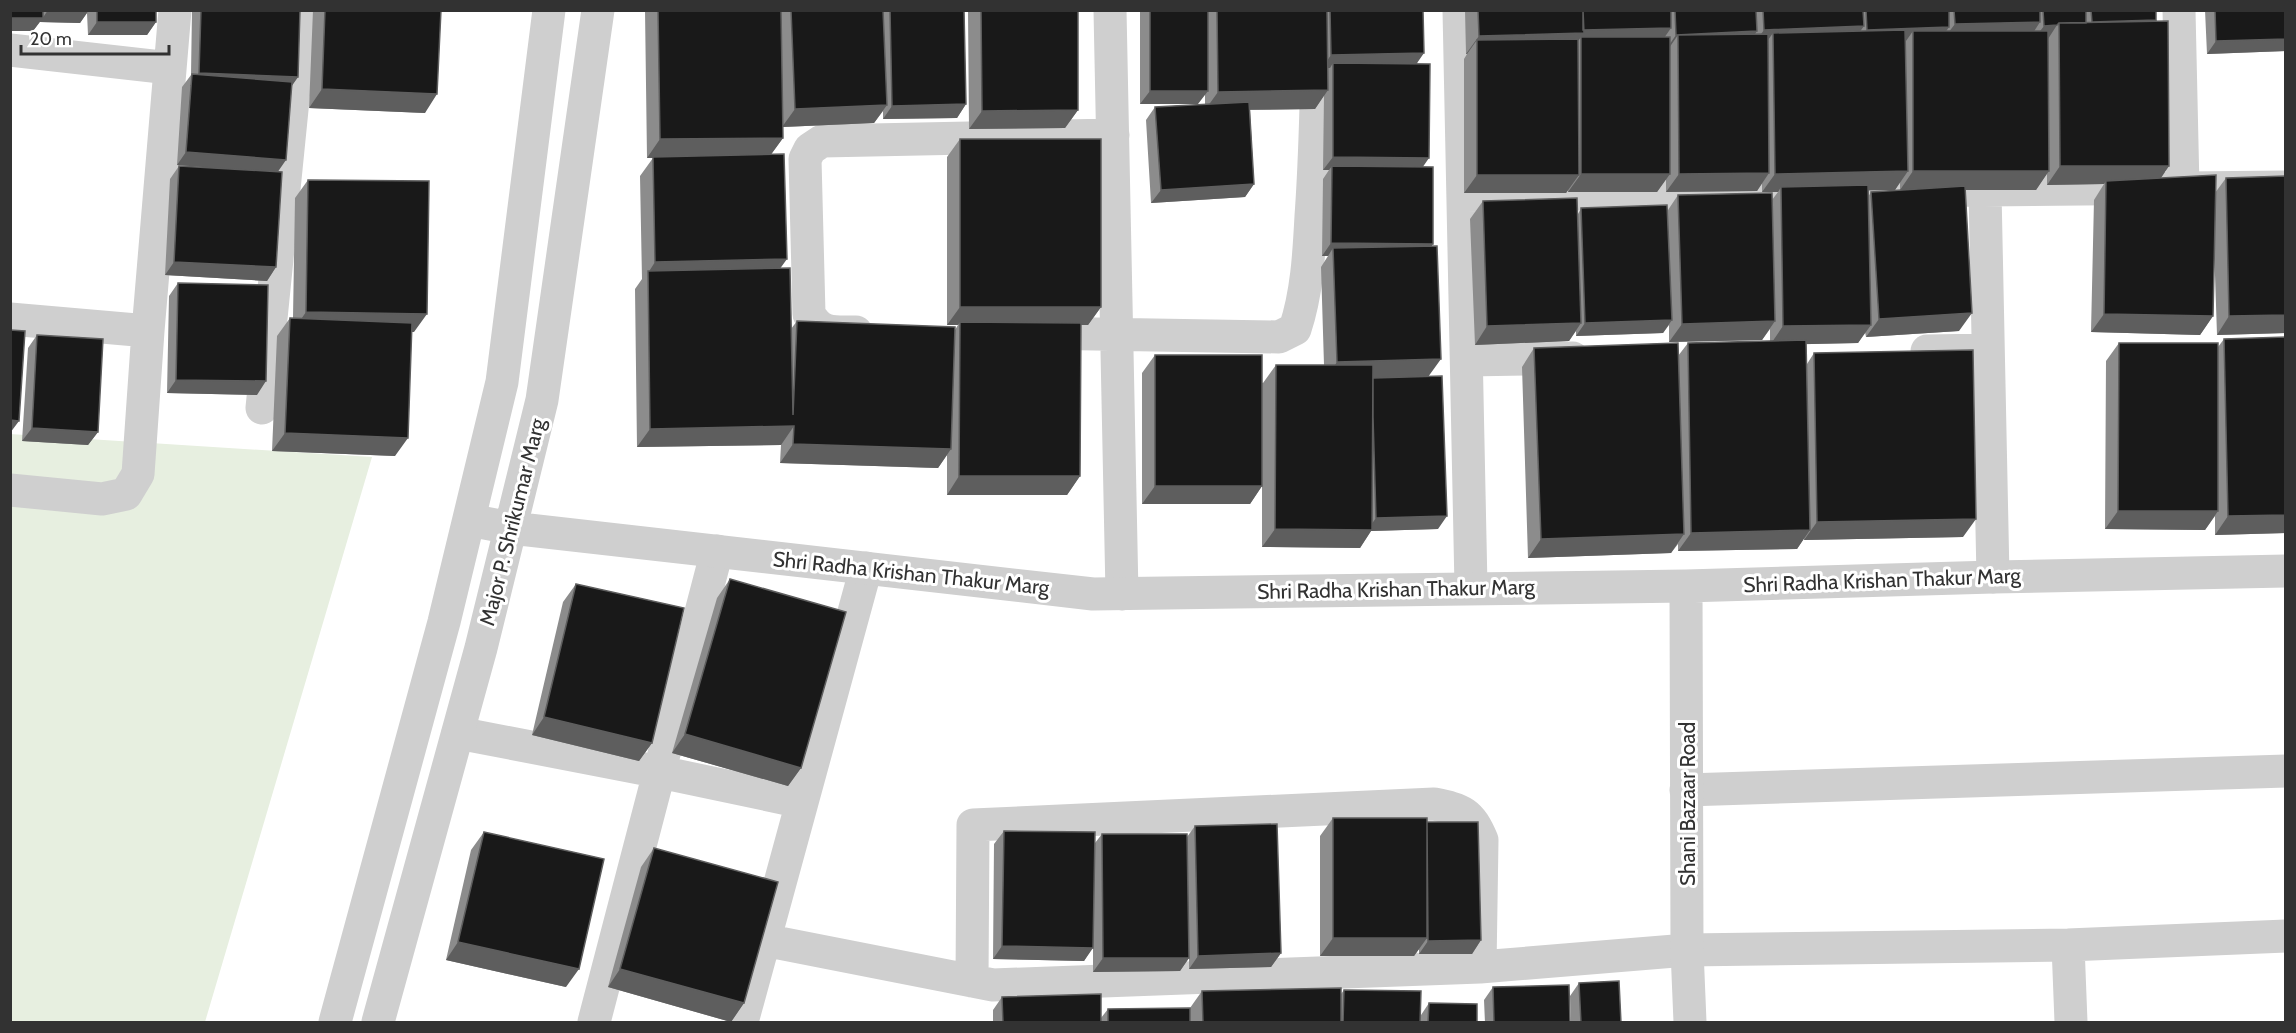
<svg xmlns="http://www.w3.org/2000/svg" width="2296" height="1033" viewBox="0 0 2296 1033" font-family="Cabin,sans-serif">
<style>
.green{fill:#e7efe0}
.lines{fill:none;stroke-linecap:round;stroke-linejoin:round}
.minor{stroke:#cfcfcf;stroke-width:33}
.tertiary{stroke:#cfcfcf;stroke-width:33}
.wall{fill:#8c8c8c;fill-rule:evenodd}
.shaded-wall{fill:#5e5e5e}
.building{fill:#191919;stroke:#5e5e5e;stroke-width:1.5}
.labels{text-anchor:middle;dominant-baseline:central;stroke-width:6;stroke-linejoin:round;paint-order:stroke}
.street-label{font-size:21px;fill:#323232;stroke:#fff}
</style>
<rect width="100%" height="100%" fill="#fff"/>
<path class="green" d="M 10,434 L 372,457 L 205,1022 L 11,1022 Z"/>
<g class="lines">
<path class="minor" d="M 1110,10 L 1122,594
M 1459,10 L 1471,587
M 2179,10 L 2183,188
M 10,50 L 170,68
M 1985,191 L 1993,577
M 1464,195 L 2286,187
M 10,319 L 148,331
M 856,332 C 834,332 821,335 809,314 L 805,159 L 810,149 L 822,141 L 1113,135
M 1036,333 L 1279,337 L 1295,329 C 1307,293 1309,254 1311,216 C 1316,148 1317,79 1318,10
M 1927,351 L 1988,350
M 1467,360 L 1573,358
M 262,408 L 302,10
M 10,490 L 102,499 L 126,494 L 138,474 L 148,331 L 175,10
M 458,733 L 660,772 L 802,802
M 1686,790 L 2286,771
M 764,940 L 993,985 L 1480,967 L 1687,950 L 2068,945 L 2286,936
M 2068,945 L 2071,1022
M 972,981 L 973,825 L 1434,804 C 1463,810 1470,812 1482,840 L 1480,967
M 594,1022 L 717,551
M 742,1022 L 866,568"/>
<path class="tertiary" d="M 469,520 L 511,528 L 1093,594 L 1686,586 L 1993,577 L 2286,571
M 1686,586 L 1687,950 L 1690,1022
M 335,1022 L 444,622 L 502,382 L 549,10
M 378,1022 L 481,648 L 542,400 L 598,10"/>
</g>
<path class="wall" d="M 10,10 L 156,10 L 156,22 L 147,35 L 88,35 L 87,13 L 80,23 L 40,22 L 40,21 L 33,31 L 10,31 Z
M 192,10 L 300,10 L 298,77 L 292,85 L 278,171 L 276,267 L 267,281 L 165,275 L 170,179 L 179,166 L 200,167 L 177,165 L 182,87 L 191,75 Z
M 313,10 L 441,10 L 425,113 L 309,108 Z
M 645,10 L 964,10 L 966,104 L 957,118 L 883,119 L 883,111 L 874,123 L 783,127 L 783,138 L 771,154 L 780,268 L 791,329 L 797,321 L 955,330 L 958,325 L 947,325 L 947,157 L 960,139 L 1101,307 L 1088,325 L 1081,325 L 1080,476 L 1067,495 L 947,495 L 947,455 L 938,468 L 780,463 L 781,445 L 637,447 L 635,289 L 642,279 L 640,176 L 653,158 L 647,158 Z
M 968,10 L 1078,10 L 1078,110 L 1065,128 L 969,129 Z
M 1140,10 L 1423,10 L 1417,64 L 1423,167 L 1432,246 L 1429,376 L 1438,529 L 1371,531 L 1360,548 L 1262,547 L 1262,486 L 1250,504 L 1142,504 L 1142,373 L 1155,355 L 1263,383 L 1276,365 L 1324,365 L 1321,267 L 1328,256 L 1322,256 L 1323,179 L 1329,170 L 1323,170 L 1324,95 L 1315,109 L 1250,110 L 1254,184 L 1245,197 L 1151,203 L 1146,120 L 1155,107 L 1205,104 L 1205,95 L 1140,104 Z
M 1465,10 L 2156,10 L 2155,22 L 2161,178 L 2215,193 L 2226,178 L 2286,176 L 2286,333 L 2217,335 L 2214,245 L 2213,316 L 2200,335 L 2091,332 L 2094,200 L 2104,184 L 2047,185 L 2047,173 L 2036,190 L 1965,190 L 1959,331 L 1866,337 L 1865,332 L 1858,343 L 1806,344 L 1807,364 L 1814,353 L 1963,537 L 1804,540 L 1804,538 L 1797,549 L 1678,551 L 1678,544 L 1671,553 L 1528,558 L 1522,367 L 1534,348 L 1678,356 L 1688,343 L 1770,341 L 1770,329 L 1762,340 L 1669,342 L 1669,325 L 1663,333 L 1576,336 L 1576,331 L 1569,341 L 1475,345 L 1470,219 L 1483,201 L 1578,214 L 1581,208 L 1668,210 L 1678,195 L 1772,200 L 1778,192 L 1762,192 L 1762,183 L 1757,191 L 1666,192 L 1666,179 L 1657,192 L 1568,192 L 1568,190 L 1566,193 L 1464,193 L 1464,59 L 1467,54 L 1466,54 ZM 1900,181 L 1900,190 L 1871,192 L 1868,197 L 1868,190 L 1895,190 Z
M 2205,10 L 2286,10 L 2286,51 L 2207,54 Z
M 308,180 L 414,332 L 412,332 L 395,456 L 272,451 L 277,336 L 290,318 L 293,318 L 295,198 Z
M 178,283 L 257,395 L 167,393 L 169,296 Z
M 37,335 L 98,432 L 88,445 L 22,441 L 28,348 Z
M 2286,337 L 2286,533 L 2215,535 L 2215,516 L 2205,530 L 2105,529 L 2106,361 L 2119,343 L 2218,347 L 2224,339 Z
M 730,579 L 801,768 L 788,786 L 672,753 L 717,598 Z
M 576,584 L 652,743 L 639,761 L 532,735 L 563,602 Z
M 1333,818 L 1427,822 L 1481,940 L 1472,954 L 1419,954 L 1419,949 L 1414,956 L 1320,956 L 1320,836 Z
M 1195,826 L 1281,953 L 1271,967 L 1189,969 L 1189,958 L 1180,971 L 1093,972 L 1093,946 L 1084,961 L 993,959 L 994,844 L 1004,831 L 1095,843 L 1102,834 L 1187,837 Z
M 484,832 L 566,987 L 446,960 L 471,850 Z
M 654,848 L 744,1003 L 731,1022 L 608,987 L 641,867 Z
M 1579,983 L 1621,1023 L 1571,1023 L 1570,996 Z
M 1493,987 L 1570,1023 L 1485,1023 L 1484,1000 Z
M 1344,990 L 1421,1015 L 1429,1003 L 1477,1023 L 993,1023 L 993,1010 L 1002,997 L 1101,1018 L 1108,1009 L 1190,1008 L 1202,991 L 1341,994 Z"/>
<path class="shaded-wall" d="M 48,10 L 89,10 L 80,23 L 40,22 Z
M 10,18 L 43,18 L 33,31 L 10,31 Z
M 97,22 L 156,22 L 147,35 L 88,35 Z
M 2040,22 L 2031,36 L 1945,37 L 1955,24 Z
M 2057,25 L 2048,39 L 2034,39 L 2044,26 Z
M 1864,26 L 1851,44 L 1773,33 L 1763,47 L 1751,48 L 1764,30 Z
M 1949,27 L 1940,40 L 1913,31 L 1906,41 L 1858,43 L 1867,30 Z
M 1671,28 L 1662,41 L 1581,37 L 1571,51 L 1477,40 L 1467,54 L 1466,54 L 1479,36 L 1583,30 Z
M 1757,31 L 1748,45 L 1678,35 L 1669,48 L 1667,48 L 1676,35 Z
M 2286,39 L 2286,51 L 2207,54 L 2216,41 Z
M 1424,53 L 1415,66 L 1333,63 L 1330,68 L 1322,68 L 1331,55 Z
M 199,73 L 298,77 L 289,90 L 190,86 Z
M 322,89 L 437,94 L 425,113 L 309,108 Z
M 1328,90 L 1315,109 L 1205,110 L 1218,92 Z
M 1150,91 L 1208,91 L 1198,104 L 1140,104 Z
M 966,104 L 957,118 L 883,119 L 892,106 Z
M 887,105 L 874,123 L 782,127 L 795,109 Z
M 1078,110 L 1065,128 L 969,129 L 982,111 Z
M 783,138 L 770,156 L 647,158 L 660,139 Z
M 186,152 L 286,160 L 277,173 L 177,165 Z
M 1333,157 L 1429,158 L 1420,171 L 1332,166 L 1329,170 L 1323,170 Z
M 2060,166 L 2169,166 L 2157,184 L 2106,181 L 2104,184 L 2047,185 Z
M 1908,171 L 1895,190 L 1781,192 L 1781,187 L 1778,192 L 1762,192 L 1775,174 Z
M 1913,171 L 2049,171 L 2036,190 L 1900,190 Z
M 1769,173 L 1757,191 L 1666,192 L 1679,174 Z
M 1581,174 L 1670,174 L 1657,192 L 1568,192 Z
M 1477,175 L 1579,175 L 1566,193 L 1464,193 Z
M 1254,184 L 1245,197 L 1151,203 L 1161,190 Z
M 1331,243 L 1433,244 L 1424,257 L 1333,248 L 1328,256 L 1322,256 Z
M 787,259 L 774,277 L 648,273 L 655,262 Z
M 174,262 L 276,267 L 267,281 L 165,275 Z
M 960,307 L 1101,307 L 1088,325 L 960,325 L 960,322 L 958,325 L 947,325 Z
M 306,312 L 427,314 L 414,332 L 293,331 Z
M 1972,313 L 1959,331 L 1866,337 L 1879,319 Z
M 2104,314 L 2213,316 L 2200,335 L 2091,332 Z
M 2286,315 L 2286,333 L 2217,335 L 2229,316 Z
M 1672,320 L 1663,333 L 1576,336 L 1585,323 Z
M 1775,321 L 1762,340 L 1669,342 L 1682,324 Z
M 1581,323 L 1569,341 L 1475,345 L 1487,326 Z
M 1871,325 L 1858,343 L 1770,345 L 1783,326 Z
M 1441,359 L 1428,377 L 1324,381 L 1337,362 Z
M 176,380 L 266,381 L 257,395 L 167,393 Z
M 10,420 L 19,421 L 10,433 Z
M 794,426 L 781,445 L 637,447 L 650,429 Z
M 32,428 L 98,432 L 88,445 L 22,441 Z
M 285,433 L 408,438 L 395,456 L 272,451 Z
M 793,444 L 951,449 L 938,468 L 780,463 Z
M 959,476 L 1080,476 L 1067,495 L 947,495 Z
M 1155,486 L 1262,486 L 1250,504 L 1142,504 Z
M 2118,511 L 2218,511 L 2205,530 L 2105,529 Z
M 2286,515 L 2286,533 L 2215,535 L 2228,516 Z
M 1447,516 L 1438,529 L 1371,531 L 1360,548 L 1262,547 L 1275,529 L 1368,529 L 1376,518 Z
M 1976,519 L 1963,537 L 1804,540 L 1817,522 Z
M 1810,530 L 1797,549 L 1678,551 L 1691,533 Z
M 1684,534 L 1671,553 L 1528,558 L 1541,539 Z
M 544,717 L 652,743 L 639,761 L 532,735 Z
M 685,734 L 801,768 L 788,786 L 672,753 Z
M 1333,938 L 1427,938 L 1414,956 L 1320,956 Z
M 1481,940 L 1472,954 L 1419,954 L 1428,941 Z
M 458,942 L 579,969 L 566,987 L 446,960 Z
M 1002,946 L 1093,948 L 1084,961 L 993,959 Z
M 1281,953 L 1271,967 L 1189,969 L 1198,956 Z
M 1103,958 L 1189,958 L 1180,971 L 1093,972 Z
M 620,969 L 744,1003 L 731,1022 L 608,987 Z"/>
<path class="building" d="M 10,10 L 43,10 L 43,18 L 10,18 Z
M 97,10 L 156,10 L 156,22 L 97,22 Z
M 201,10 L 300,10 L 298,77 L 199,73 Z
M 325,10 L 441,10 L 437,94 L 322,89 Z
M 658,10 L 781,10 L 783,138 L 660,139 Z
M 791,10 L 883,10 L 887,105 L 795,109 Z
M 890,10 L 964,10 L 966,104 L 892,106 Z
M 981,10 L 1078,10 L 1078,110 L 982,111 Z
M 1150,10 L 1208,10 L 1208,91 L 1150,91 Z
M 1217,10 L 1327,10 L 1328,90 L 1218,92 Z
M 1330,10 L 1423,10 L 1424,53 L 1331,55 Z
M 1478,10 L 1583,10 L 1584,33 L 1479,36 Z
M 1583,10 L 1671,10 L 1671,28 L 1583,30 Z
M 1675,10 L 1756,10 L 1757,31 L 1676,35 Z
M 1763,10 L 1863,10 L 1864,26 L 1764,30 Z
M 1866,10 L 1949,10 L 1949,27 L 1867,30 Z
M 1954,10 L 2040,10 L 2040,22 L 1955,24 Z
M 2043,10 L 2086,10 L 2086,23 L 2059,23 L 2057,25 L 2044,26 Z
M 2091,10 L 2156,10 L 2156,20 L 2092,22 Z
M 2215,10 L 2286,10 L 2286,39 L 2216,41 Z
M 2168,21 L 2169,166 L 2060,166 L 2059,23 Z
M 1905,30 L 1908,171 L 1775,174 L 1773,33 Z
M 1913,31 L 2048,31 L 2049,171 L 1913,171 Z
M 1768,34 L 1769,173 L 1679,174 L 1678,35 Z
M 1581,37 L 1670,37 L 1670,174 L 1581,174 Z
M 1578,39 L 1579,175 L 1477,175 L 1477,40 Z
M 1333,63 L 1430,64 L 1429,158 L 1333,157 Z
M 192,74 L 292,82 L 286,160 L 186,152 Z
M 1249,102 L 1254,184 L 1161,190 L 1155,107 Z
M 960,139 L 1101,139 L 1101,307 L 960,307 Z
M 784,154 L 787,259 L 655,262 L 653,157 Z
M 179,166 L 282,172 L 276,267 L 174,262 Z
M 1332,166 L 1433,167 L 1433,244 L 1331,243 Z
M 2216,175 L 2213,316 L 2104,314 L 2106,181 Z
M 2286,176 L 2286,315 L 2229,316 L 2226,178 Z
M 308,180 L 429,181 L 427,314 L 306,312 Z
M 1868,185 L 1871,325 L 1783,326 L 1781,187 Z
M 1965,186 L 1972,313 L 1879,319 L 1871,192 Z
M 1772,193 L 1775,321 L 1682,324 L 1678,195 Z
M 1577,198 L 1581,323 L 1487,326 L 1483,201 Z
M 1667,205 L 1672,320 L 1585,323 L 1581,208 Z
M 1437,246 L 1441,359 L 1337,362 L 1333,248 Z
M 790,268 L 793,415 L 797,321 L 955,327 L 951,449 L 793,444 L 794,426 L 650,429 L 648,271 Z
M 178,283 L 268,285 L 266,381 L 176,380 Z
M 290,318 L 412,323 L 408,438 L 285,433 Z
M 960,322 L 1081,323 L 1080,476 L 959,476 Z
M 10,330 L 25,331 L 19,421 L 10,420 Z
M 37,335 L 103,339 L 98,432 L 32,428 Z
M 2286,337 L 2286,515 L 2228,516 L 2224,339 Z
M 1806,340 L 1810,530 L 1691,533 L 1688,343 Z
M 1678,343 L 1684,534 L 1541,539 L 1534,348 Z
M 2119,343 L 2218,343 L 2218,511 L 2118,511 Z
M 1973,350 L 1976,519 L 1817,522 L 1814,353 Z
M 1155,355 L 1262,355 L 1262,486 L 1155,486 Z
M 1276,365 L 1373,365 L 1372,530 L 1275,529 Z
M 1442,376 L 1447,516 L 1376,518 L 1373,417 L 1373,378 Z
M 730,579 L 846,612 L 801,768 L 685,734 Z
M 576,584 L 684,608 L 652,743 L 544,717 Z
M 1333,818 L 1427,818 L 1427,938 L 1333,938 Z
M 1427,822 L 1478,822 L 1481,940 L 1428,941 Z
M 1277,824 L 1281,953 L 1198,956 L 1195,826 Z
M 1004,831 L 1095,832 L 1093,948 L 1002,946 Z
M 484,832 L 604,859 L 579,969 L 458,942 Z
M 1102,834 L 1187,834 L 1189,958 L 1103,958 Z
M 654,848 L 778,882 L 744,1003 L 620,969 Z
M 1619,981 L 1621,1023 L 1581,1023 L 1579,983 Z
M 1569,985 L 1570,1023 L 1494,1023 L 1493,987 Z
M 1341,988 L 1341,1023 L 1203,1023 L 1202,991 Z
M 1344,990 L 1421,991 L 1420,1023 L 1343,1023 Z
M 1101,994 L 1101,1023 L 1003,1023 L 1002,997 Z
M 1429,1003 L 1477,1004 L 1477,1023 L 1428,1023 Z
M 1190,1008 L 1190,1023 L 1108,1023 L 1108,1009 Z"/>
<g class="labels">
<g class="street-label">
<text transform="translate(512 522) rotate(-76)">Major P. Shrikumar Marg</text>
<text transform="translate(911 573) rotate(6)">Shri Radha Krishan Thakur Marg</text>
<text transform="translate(1882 580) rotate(-2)">Shri Radha Krishan Thakur Marg</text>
<text transform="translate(1396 589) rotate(-1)">Shri Radha Krishan Thakur Marg</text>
<text transform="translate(1687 804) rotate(-90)">Shani Bazaar Road</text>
</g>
</g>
<rect width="2296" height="1033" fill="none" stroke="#323232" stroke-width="24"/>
<path d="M21 45v9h148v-9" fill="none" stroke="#323232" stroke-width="3"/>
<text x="30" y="45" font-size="18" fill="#323232" stroke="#ffffff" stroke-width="4.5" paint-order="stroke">20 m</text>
</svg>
